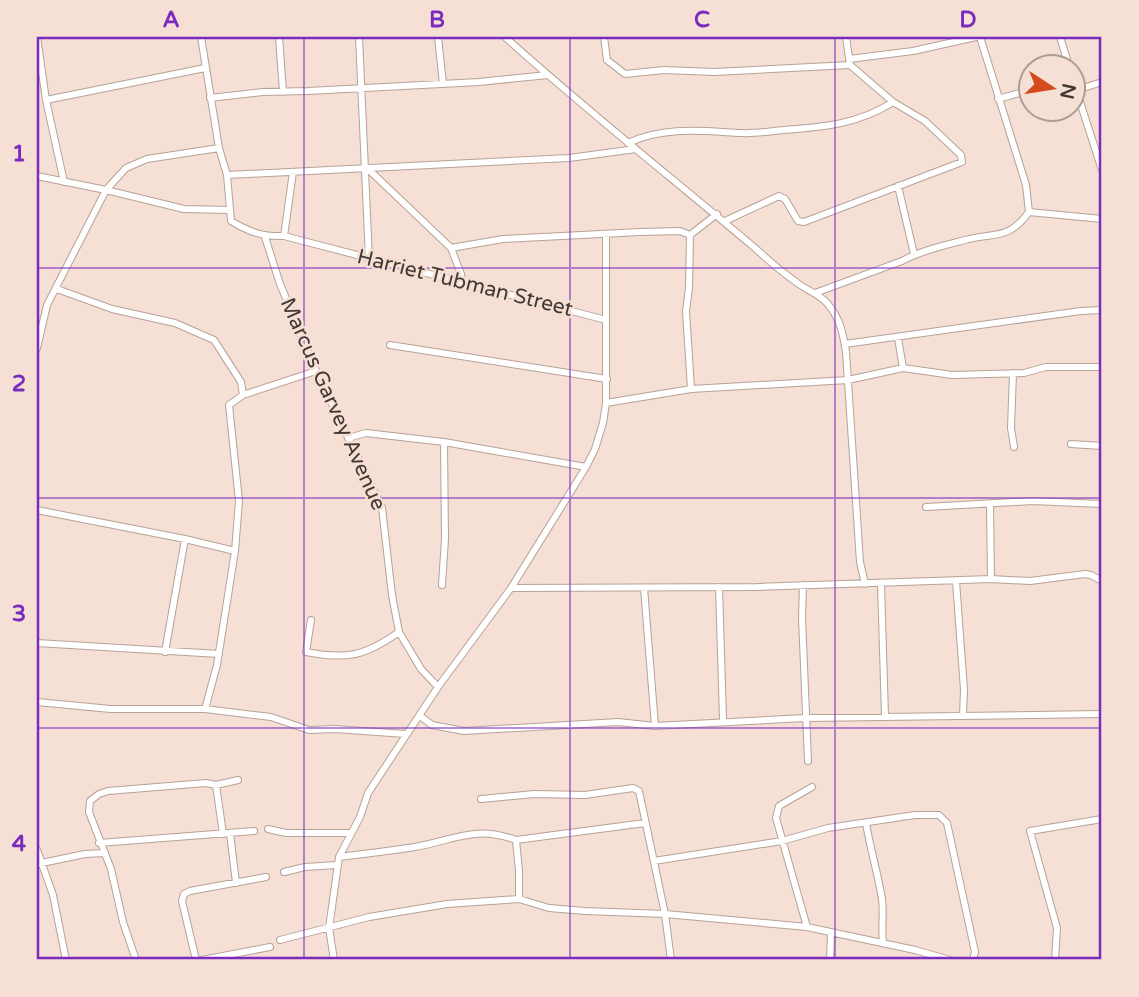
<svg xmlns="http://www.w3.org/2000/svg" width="1139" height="997" viewBox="0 0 1139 997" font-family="'Varela Round',sans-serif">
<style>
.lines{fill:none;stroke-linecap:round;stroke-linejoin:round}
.street-casing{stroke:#b7a298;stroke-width:8}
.street{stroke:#fff;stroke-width:6}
.grid{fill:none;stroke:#7b2cbf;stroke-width:2;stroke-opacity:0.55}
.labels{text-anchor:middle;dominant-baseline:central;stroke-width:5;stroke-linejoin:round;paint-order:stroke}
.street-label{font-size:21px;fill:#423935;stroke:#f6dfd4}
.neatline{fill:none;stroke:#7b2cbf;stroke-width:2.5}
.grid-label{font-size:23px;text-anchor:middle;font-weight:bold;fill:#7b2cbf}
</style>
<rect width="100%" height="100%" fill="#f6dfd4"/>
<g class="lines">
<g class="street-casing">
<path id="street" d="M 37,37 L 46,100 L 64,182
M 201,37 L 219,148 L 227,175 L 231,221 C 249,232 263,237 284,236 L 606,320
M 279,37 L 283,92
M 359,37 L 369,259
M 438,37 L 443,84
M 505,37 C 586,110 672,178 755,248 C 768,260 782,272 796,282 C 806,290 819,294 827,303 C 840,318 843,333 846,352 L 860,562 L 865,584
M 604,37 L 607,60 L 625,74 L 664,70 L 714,72 L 850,65
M 980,37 L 1026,185 L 1029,212
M 1060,37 L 1069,66
M 849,59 L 913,51 L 976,37
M 1072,77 L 1102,170
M 1077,90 L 1102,82
M 210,98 L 263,92 L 308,91 L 479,82 L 548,75
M 998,99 L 1030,90
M 46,100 L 205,68
M 628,143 C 664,126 702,131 741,133 C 755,134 770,131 784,130 C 824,127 859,124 893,102
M 366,167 L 451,248 L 461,274 L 462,283
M 227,175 L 569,158 L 636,149
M 37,176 L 106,190 L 126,168 L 147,159 L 219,148
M 898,186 L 914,254
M 725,221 L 779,196 L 785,199 L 798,221 L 804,222 L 962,162 L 961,155 L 925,121 L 893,102 L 850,65 L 846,37
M 284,236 L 293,172
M 265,237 L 280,284 L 316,371 L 382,508 L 392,595 L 399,632 L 421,669 L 438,687
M 451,248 L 503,239 L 640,232 L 680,231 L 690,235
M 57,289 L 112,309 L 175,323 L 214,340 L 241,382 L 243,395
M 815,293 L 902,261 C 919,251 946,245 965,240 C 994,232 1008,241 1029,212 L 1102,219
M 898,338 L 903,368
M 845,344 L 1081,311 L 1102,310
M 390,345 L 607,379
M 37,348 L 47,305 L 106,190 L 184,209 L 229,210
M 1013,373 L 1011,428 L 1014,447
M 691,389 L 686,311 L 689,288 L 690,235 L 717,214
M 606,403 L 691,389 L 848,380 L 903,368 L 952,375 L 1024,373 L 1046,367 L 1102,367
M 348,438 L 366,433 L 444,442 L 586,467
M 1071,444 L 1102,446
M 990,504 L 991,579
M 926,507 L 1033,501 L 1102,504
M 37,510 L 185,539 L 235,551
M 956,581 L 964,690 L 963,716
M 881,584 L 885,716
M 442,585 L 445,539 L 444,442
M 803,585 L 802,618 L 808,761
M 719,587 L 723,720
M 511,588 L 758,587 L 991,579 L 1030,581 L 1085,574 L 1091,575 L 1102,581
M 644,588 L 655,726
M 311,620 L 306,652 C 347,660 365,656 399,632
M 37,643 L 219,654
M 165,652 L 185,539
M 37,702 L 111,709 L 205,709 L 271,717 L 309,730 L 335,729 L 405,734
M 205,709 L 217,665 L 235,551 L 239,501 L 229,405 L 243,395 L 316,371
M 420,716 L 432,725 L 464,731 L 618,722 L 655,726 L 805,718 L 1102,714
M 216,785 L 223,834
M 481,799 L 534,794 L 585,795 L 633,788 L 639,791 L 665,914 L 671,960
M 866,823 C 870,848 878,874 882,899 C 884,914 881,928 883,943
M 268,829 L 286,833 L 351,833
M 230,833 L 236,883
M 516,840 L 519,871 L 519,899
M 99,843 L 254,831
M 37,850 L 53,895 L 66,960
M 339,857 C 364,854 389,851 415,847 C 455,840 474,825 516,840 L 645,823
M 654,861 L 782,841 L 828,828 L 915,815 L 939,815 L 947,823 L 975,952 L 973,960
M 37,864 L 85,854 L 105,853
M 284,872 L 305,867 L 337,865
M 807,927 L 776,818 L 779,806 L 812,787
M 280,940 L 369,917 L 447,904 L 519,899 L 549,908 L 585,911 L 665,914 L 807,927 L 915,950 L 950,960
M 136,960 L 123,922 L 111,869 L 89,812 L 90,801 L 99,794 L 108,791 L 206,783 L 216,785 L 238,780
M 196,960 L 182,901 L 184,894 L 190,891 L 266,877
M 202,960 L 270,947
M 334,960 L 329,928 L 339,857 L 360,817 L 368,793 L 438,687 L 511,588 L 586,467 L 595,449 L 603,423 L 606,403 L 606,234
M 830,960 L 831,933
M 1055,960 L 1057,928 L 1030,831 L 1102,819"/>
</g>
<use href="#street" class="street"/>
</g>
<path class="grid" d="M 304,37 L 304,960M 570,37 L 570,960M 835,37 L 835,960M 37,268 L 1102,268M 37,498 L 1102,498M 37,728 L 1102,728"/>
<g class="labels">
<g class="street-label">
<text transform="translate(465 283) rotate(14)">Harriet Tubman Street</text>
<text transform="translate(333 404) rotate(66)">Marcus Garvey Avenue</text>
</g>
</g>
<rect width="1139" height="997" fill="none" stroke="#f6dfd4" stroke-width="77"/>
<g transform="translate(1052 88) rotate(102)"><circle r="33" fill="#f6dfd4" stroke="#ae9d94" stroke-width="2"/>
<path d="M0-5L12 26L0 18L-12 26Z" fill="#d44c1d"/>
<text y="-10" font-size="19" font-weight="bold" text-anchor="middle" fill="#423935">N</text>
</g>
<rect x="38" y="38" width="1062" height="920" class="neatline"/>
<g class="grid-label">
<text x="171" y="27">A</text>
<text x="437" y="27">B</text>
<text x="702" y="27">C</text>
<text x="968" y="27">D</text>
<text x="19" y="161">1</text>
<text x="19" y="391">2</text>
<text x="19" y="621">3</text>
<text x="19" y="851">4</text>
</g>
</svg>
